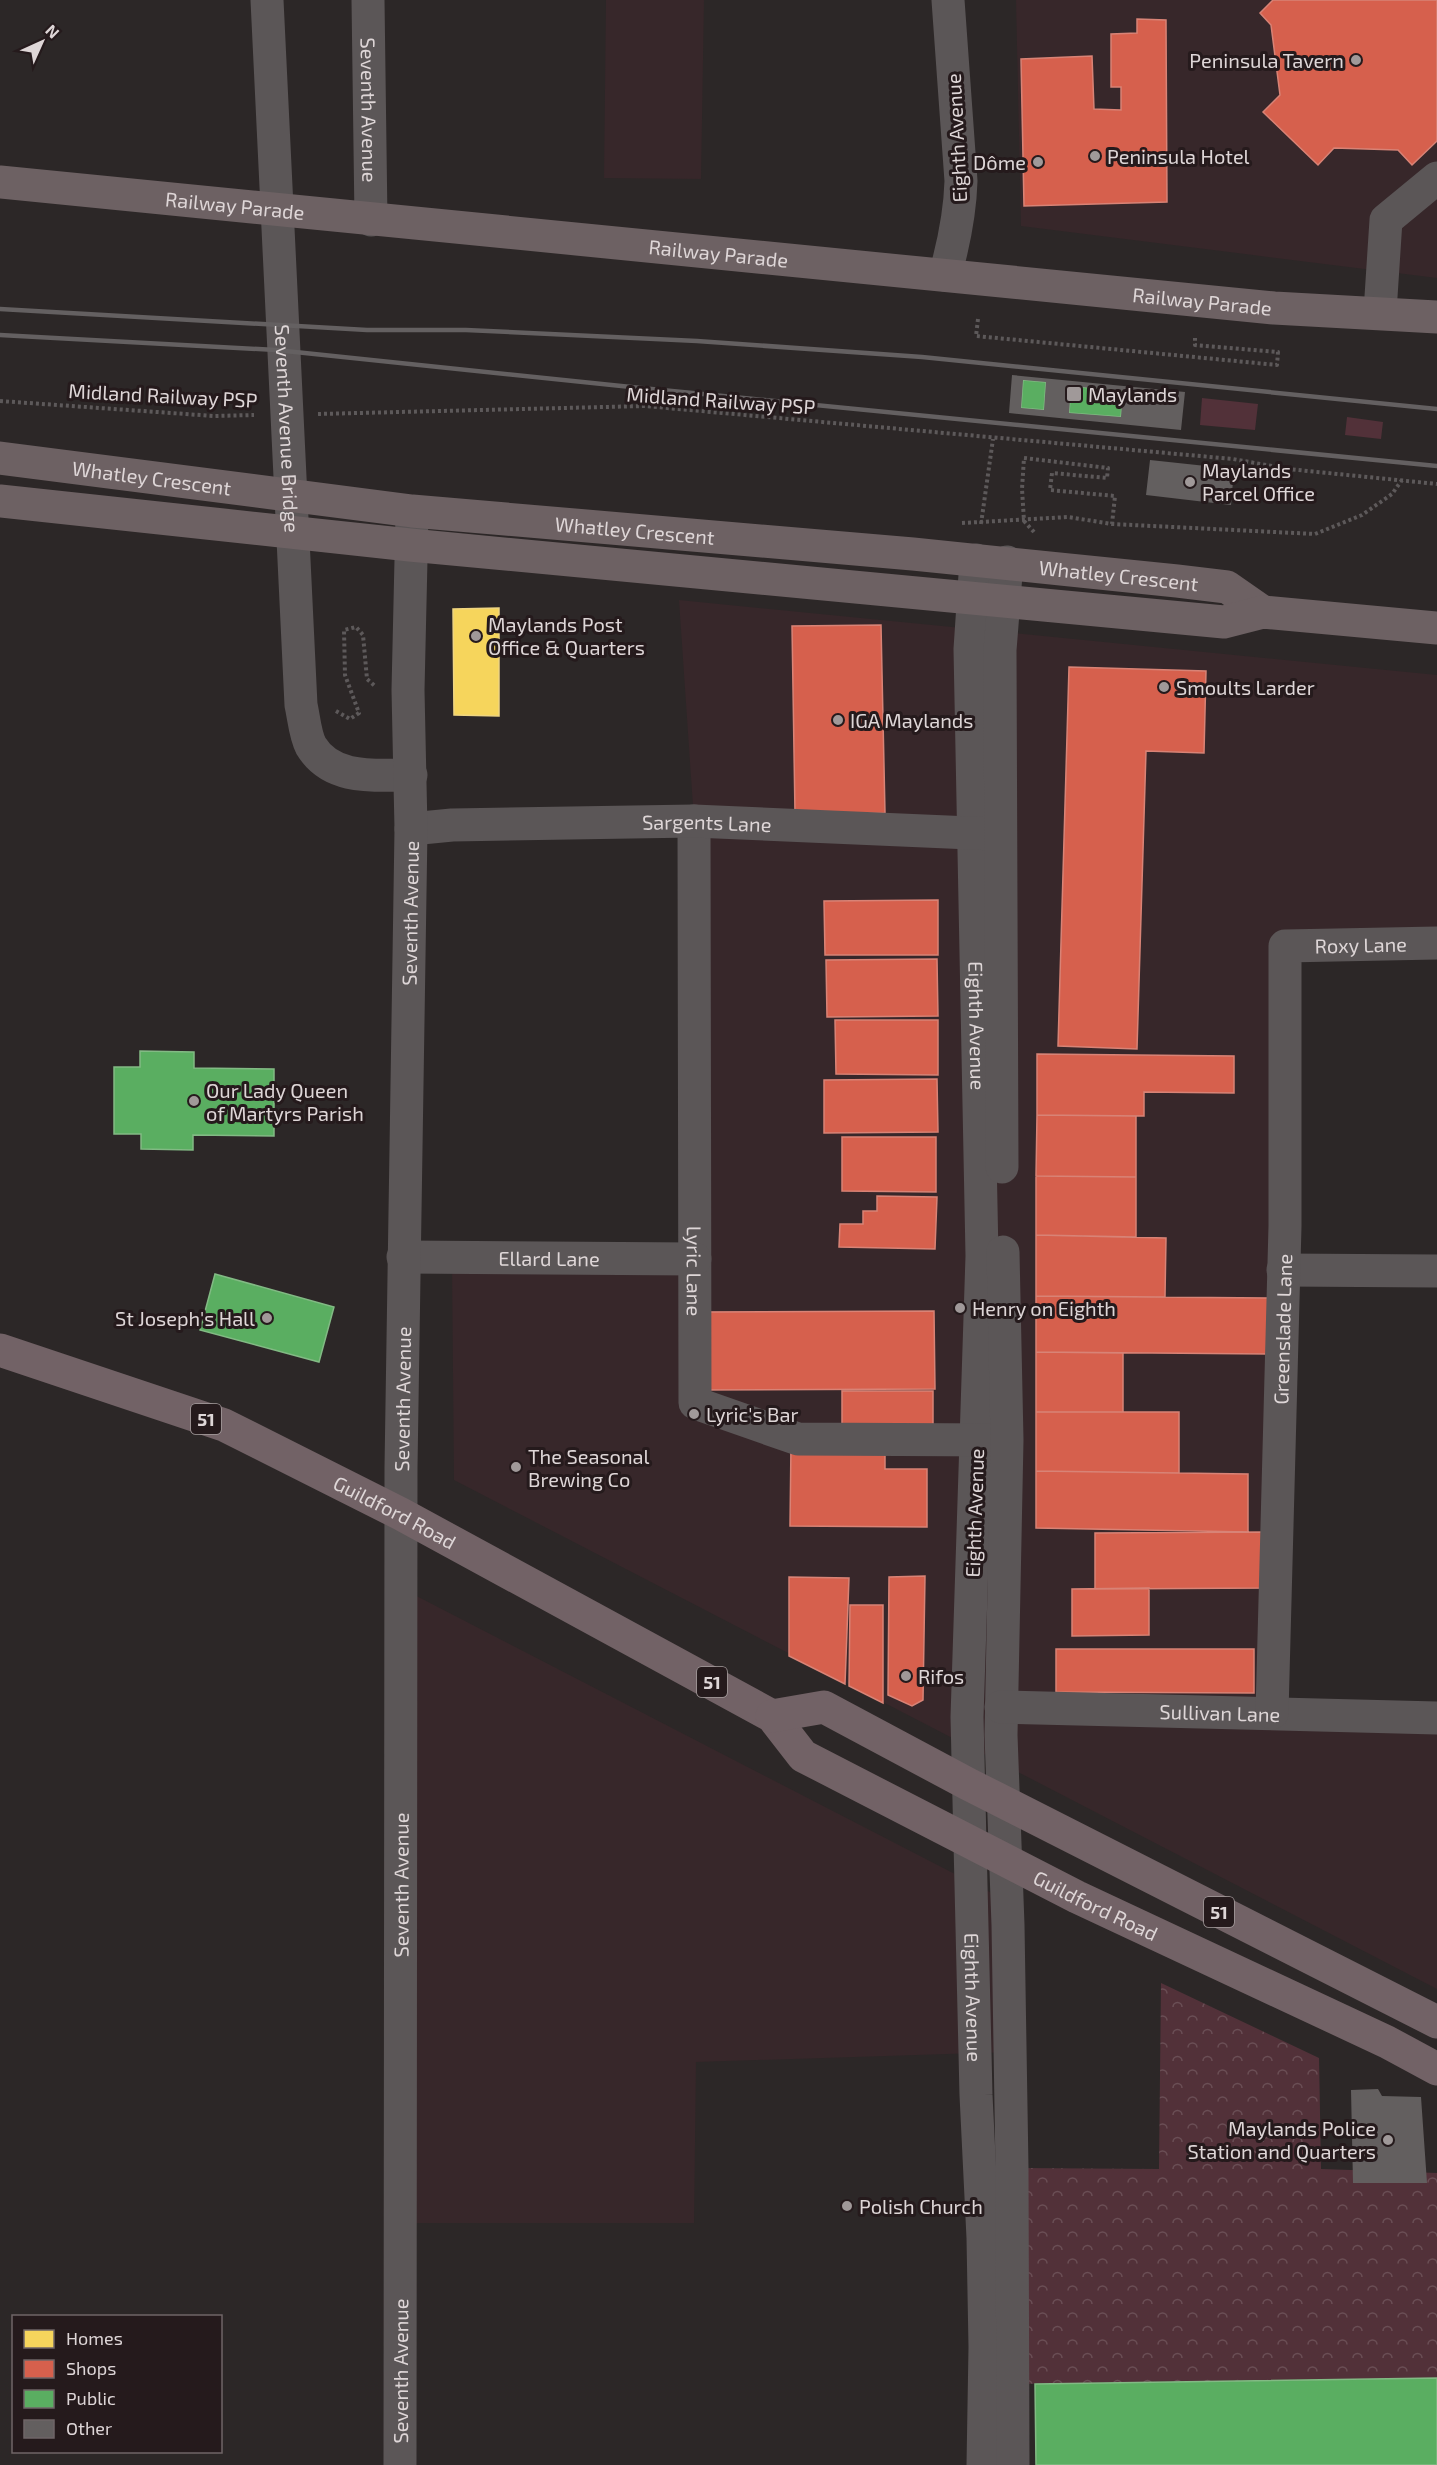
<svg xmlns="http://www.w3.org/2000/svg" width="1437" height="2465" viewBox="0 0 1437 2465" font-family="'Exo 2',sans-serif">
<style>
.built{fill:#37272a}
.park{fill:url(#park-crowns)}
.garden{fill:#523139}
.homes{fill:#f6d55c;stroke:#efd581;stroke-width:1.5}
.shops{fill:#d6604d;stroke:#d88376;stroke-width:1.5}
.public{fill:#5aae61;stroke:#82ba84;stroke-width:1.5}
.building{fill:#635f5f;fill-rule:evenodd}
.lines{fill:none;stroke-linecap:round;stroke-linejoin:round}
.path{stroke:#5d595a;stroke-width:4;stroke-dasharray:3 3;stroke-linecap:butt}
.minor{stroke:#5b5657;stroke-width:33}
.major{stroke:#6d6163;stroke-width:33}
.highway{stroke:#726266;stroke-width:33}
.rail{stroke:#646061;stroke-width:4.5}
.poi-dot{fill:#a09999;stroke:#251a1c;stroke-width:2}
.labels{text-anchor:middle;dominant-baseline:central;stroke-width:6;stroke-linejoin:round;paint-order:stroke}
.shield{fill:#251a1c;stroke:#a69e9f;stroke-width:1.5}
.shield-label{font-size:18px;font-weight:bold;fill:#ded6d7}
.poi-label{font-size:20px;fill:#ded6d7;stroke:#251a1c;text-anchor:start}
.street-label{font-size:20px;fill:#ded6d7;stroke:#251a1c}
</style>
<defs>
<pattern id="park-crowns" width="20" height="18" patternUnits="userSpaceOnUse" patternTransform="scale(1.5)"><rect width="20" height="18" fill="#523139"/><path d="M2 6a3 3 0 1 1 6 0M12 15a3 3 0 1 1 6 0" fill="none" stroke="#6a4e55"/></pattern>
</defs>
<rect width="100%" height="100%" fill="#2c2727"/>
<path class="built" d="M 606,0 L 704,0 L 701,179 L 604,178 Z
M 1016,0 L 1437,0 L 1437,278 L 1021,226 Z
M 679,600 L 1437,675 L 1437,943 L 1286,946 L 1272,1713 L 1437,1718 L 1437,1989 L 454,1480 L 452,1265 L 695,1259 L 694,821 Z
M 401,1588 L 1013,1904 L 1010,2052 L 696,2062 L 694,2223 L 399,2223 Z"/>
<path class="park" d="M 1161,1983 L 1319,2058 L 1321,2169 L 1437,2173 L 1437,2378 L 1013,2384 L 1012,2168 L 1159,2169 Z"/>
<path class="garden" d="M 1202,398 L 1258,404 L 1255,430 L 1200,425 Z
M 1347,417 L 1383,422 L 1381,439 L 1345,435 Z"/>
<path class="homes" d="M 499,608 L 499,716 L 454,715 L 453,609 Z"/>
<path class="shops" d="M 1273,0 L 1437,0 L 1437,141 L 1412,165 L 1398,150 L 1334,148 L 1318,165 L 1263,112 L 1280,95 L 1271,25 L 1260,13 Z
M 1137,19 L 1166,20 L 1167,202 L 1024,206 L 1021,59 L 1092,56 L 1094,109 L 1121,110 L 1121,87 L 1111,87 L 1111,34 L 1137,33 Z
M 881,625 L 885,813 L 795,814 L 792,626 Z
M 1069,667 L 1206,671 L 1204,753 L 1146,751 L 1137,1049 L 1058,1046 Z
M 938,900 L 938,955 L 825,955 L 824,901 Z
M 937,959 L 938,1016 L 827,1017 L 826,960 Z
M 835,1020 L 938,1020 L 938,1075 L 836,1074 Z
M 1037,1054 L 1234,1056 L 1234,1093 L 1144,1092 L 1144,1116 L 1037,1115 Z
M 937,1079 L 938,1132 L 824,1133 L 824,1080 Z
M 1037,1115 L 1136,1116 L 1136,1177 L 1036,1176 Z
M 842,1137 L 936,1137 L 936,1192 L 842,1191 Z
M 1036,1176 L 1136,1177 L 1136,1237 L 1036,1235 Z
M 877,1196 L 937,1197 L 935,1249 L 839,1247 L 840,1224 L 863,1224 L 863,1211 L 877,1211 Z
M 1036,1235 L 1166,1238 L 1165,1297 L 1036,1296 Z
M 1036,1296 L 1268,1298 L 1268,1354 L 1036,1352 Z
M 934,1311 L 935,1389 L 701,1390 L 700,1312 Z
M 1036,1352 L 1123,1353 L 1123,1412 L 1036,1412 Z
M 842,1391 L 933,1391 L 933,1430 L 842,1429 Z
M 1036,1412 L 1179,1412 L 1179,1473 L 1036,1471 Z
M 791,1444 L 885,1445 L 885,1469 L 927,1469 L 927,1527 L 790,1526 Z
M 1036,1471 L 1248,1474 L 1248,1532 L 1036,1528 Z
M 1266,1532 L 1267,1588 L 1095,1589 L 1095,1533 Z
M 925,1576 L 923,1700 L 912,1706 L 888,1695 L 889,1577 Z
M 789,1577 L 849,1578 L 845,1684 L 789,1656 Z
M 1149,1588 L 1149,1635 L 1072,1636 L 1072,1589 Z
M 850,1605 L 883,1605 L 883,1703 L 849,1686 Z
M 1056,1649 L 1254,1649 L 1254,1693 L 1056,1692 Z"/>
<path class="public" d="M 1023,380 L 1046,382 L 1044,410 L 1021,408 Z
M 1071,386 L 1123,391 L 1121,417 L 1069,413 Z
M 140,1051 L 194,1052 L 194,1068 L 274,1069 L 274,1136 L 193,1135 L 193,1150 L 141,1149 L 141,1134 L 114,1134 L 114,1067 L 140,1067 Z
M 215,1274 L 334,1307 L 319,1362 L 200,1330 Z
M 1437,2378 L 1437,2465 L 1036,2465 L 1035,2384 Z"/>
<path class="building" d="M 1012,375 L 1185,392 L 1181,430 L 1009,413 ZM 1023,380 L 1046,382 L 1044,410 L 1021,408 ZM 1071,386 L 1123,391 L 1121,417 L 1069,413 Z
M 1150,460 L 1234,469 L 1231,505 L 1146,495 Z
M 1378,2089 L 1382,2096 L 1421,2097 L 1427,2183 L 1353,2183 L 1351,2090 Z"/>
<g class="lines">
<path class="path" d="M 978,319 L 976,336 L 1277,365 L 1278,352 L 1195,345 L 1195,338
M 0,401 L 214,416 L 254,415
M 318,414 L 645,406 L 1233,459 L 1288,469 L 1437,484
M 962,523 L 1068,517 L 1112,524 L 1315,534 L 1362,515 L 1392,494 L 1402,480
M 981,524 L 993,439
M 1034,532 L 1024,521 L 1022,489 L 1024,458 L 1108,468 L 1107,478 L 1052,473 L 1050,490 L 1115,496 L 1112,524
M 336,711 L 350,719 L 359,713 L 345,675 L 344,630 L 356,627 L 363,635 L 367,679 L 375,686"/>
<g class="minor">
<path id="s1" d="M 267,0 L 301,705 C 304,718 305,735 311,746 C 332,781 376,775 411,775"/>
<path id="s2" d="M 368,0 L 371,220"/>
<path d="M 945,275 C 954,243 960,214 961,181 L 948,0"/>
<path d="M 1380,312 L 1386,220 L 1437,178"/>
<path id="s3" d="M 976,560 L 970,649 L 982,1256 L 967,1717 L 976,2095 L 983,2238 L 985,2347 L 983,2465"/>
<path id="s4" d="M 694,821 L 695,1403 L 798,1439 L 999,1440"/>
<path id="s5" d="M 411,829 L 452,825 L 694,821 L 994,834"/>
<path d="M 1002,1167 L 1000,650 L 1007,562"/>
<path d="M 1003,1252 L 1007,1440 L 1001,1735 L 1008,1925 L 1012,2168 L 1013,2465"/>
<path id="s6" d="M 403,1257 L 695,1259"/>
<path d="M 1283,1270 L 1437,1271"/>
<path id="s7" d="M 1001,1707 L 1437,1718"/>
<path id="s8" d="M 1272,1713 L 1285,1226 L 1285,946 L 1437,943"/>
<path id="s9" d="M 400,2465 L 401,1468 L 411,829 L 408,690 L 412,516"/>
</g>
<g class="major">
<path id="s10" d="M 0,182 L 1274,308 L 1437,317"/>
<path id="s11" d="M 0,458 L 412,511 L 913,554 L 1177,581 L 1227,587 L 1263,612"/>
<path d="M 0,501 L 410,545 L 1224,622 L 1263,612 L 1437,628"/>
</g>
<g class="highway">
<path id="s12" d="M 0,1350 L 224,1425 L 401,1514 L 772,1716 L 803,1756 L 1077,1897 L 1387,2042 L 1437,2069"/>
<path d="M 772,1716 L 824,1707 L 968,1784 L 1437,2022"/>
</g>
<path class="rail" d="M 0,309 L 367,330 L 466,330 L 697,341 L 922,357 L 1437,409
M 0,335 L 276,350 L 631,387 L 1437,466"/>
</g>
<g class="poi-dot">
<circle cx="1356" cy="60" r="6"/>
<circle cx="1095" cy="156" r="6"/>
<circle cx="1038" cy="162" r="6"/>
<rect x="1066" y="386" width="16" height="16" rx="3"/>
<circle cx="1190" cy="482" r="6"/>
<circle cx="476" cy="636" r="6"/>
<circle cx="1164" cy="687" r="6"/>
<circle cx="838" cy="720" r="6"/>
<circle cx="194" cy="1101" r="6"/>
<circle cx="960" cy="1308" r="6"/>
<circle cx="267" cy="1318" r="6"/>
<circle cx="694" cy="1414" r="6"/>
<circle cx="516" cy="1467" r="6"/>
<circle cx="906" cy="1676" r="6"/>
<circle cx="1388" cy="2140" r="6"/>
<circle cx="847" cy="2206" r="6"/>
</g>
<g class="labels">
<g class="shield">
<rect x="191" y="1404" width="30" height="30" rx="4.5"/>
<rect x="697" y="1667" width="30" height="30" rx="4.5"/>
<rect x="1204" y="1897" width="30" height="30" rx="4.5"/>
</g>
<g class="shield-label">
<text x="206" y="1419">51</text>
<text x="712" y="1682">51</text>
<text x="1219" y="1912">51</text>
</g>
<g class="poi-label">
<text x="1344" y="60" text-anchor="end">Peninsula Tavern</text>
<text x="1107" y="156">Peninsula Hotel</text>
<text x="1026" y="162" text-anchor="end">Dôme</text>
<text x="1088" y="394">Maylands</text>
<text x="1202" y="470">Maylands<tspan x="1202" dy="23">Parcel Office</tspan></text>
<text x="488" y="624">Maylands Post<tspan x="488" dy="23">Office &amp; Quarters</tspan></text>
<text x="1176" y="687">Smoults Larder</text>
<text x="850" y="720">IGA Maylands</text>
<text x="206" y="1090">Our Lady Queen<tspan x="206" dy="23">of Martyrs Parish</tspan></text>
<text x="972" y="1308">Henry on Eighth</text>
<text x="255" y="1318" text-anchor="end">St Joseph's Hall</text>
<text x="706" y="1414">Lyric's Bar</text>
<text x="528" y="1456">The Seasonal<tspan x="528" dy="23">Brewing Co</tspan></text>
<text x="918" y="1676">Rifos</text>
<text x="1376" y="2128" text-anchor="end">Maylands Police<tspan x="1376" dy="23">Station and Quarters</tspan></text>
<text x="859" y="2206">Polish Church</text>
</g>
<g class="street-label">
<text stroke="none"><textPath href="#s2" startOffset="110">Seventh Avenue</textPath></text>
<text transform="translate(956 138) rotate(-93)">Eighth Avenue</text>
<text stroke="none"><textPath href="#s10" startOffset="236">Railway Parade</textPath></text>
<text stroke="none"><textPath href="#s10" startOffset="722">Railway Parade</textPath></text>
<text stroke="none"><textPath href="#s10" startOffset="1208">Railway Parade</textPath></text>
<text transform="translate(163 395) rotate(3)">Midland Railway PSP</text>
<text transform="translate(721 400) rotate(4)">Midland Railway PSP</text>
<text stroke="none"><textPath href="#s1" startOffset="429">Seventh Avenue Bridge</textPath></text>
<text stroke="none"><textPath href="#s11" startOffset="153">Whatley Crescent</textPath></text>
<text stroke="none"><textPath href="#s11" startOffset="639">Whatley Crescent</textPath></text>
<text stroke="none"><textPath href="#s11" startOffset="1125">Whatley Crescent</textPath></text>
<text stroke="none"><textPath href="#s5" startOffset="296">Sargents Lane</textPath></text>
<text stroke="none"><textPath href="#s9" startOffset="1552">Seventh Avenue</textPath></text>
<text stroke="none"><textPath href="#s8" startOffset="843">Roxy Lane</textPath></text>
<text stroke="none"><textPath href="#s3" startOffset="466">Eighth Avenue</textPath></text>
<text stroke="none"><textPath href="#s6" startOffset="146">Ellard Lane</textPath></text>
<text stroke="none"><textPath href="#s4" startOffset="450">Lyric Lane</textPath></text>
<text stroke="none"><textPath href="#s8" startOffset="384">Greenslade Lane</textPath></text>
<text stroke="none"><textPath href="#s9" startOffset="1066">Seventh Avenue</textPath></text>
<text stroke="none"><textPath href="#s12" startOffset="428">Guildford Road</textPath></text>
<text transform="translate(974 1513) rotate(-88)">Eighth Avenue</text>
<text stroke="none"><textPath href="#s7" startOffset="219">Sullivan Lane</textPath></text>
<text stroke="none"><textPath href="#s9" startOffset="580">Seventh Avenue</textPath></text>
<text stroke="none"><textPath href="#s12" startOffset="1236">Guildford Road</textPath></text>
<text stroke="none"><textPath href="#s3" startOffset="1438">Eighth Avenue</textPath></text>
<text stroke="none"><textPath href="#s9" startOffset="94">Seventh Avenue</textPath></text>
</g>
</g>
<rect x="12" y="2315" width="210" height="138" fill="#251a1c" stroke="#6f6567" stroke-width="1.5"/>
<rect x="24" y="2330" width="30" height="18" fill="#f6d55c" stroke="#6f6567" stroke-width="1.5"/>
<text x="66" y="2345" font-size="18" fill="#ded6d7">Homes</text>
<rect x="24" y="2360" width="30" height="18" fill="#d6604d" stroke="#6f6567" stroke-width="1.5"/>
<text x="66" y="2375" font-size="18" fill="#ded6d7">Shops</text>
<rect x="24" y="2390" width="30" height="18" fill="#5aae61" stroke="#6f6567" stroke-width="1.5"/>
<text x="66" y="2405" font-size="18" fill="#ded6d7">Public</text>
<rect x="24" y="2420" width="30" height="18" fill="#635f5f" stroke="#6f6567" stroke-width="1.5"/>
<text x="66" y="2435" font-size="18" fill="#ded6d7">Other</text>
<g transform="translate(42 42) rotate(45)" stroke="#251a1c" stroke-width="4.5" paint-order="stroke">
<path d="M0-4.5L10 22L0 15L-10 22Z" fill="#ded6d7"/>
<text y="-9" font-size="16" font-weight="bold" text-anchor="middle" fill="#ded6d7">N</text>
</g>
</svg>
